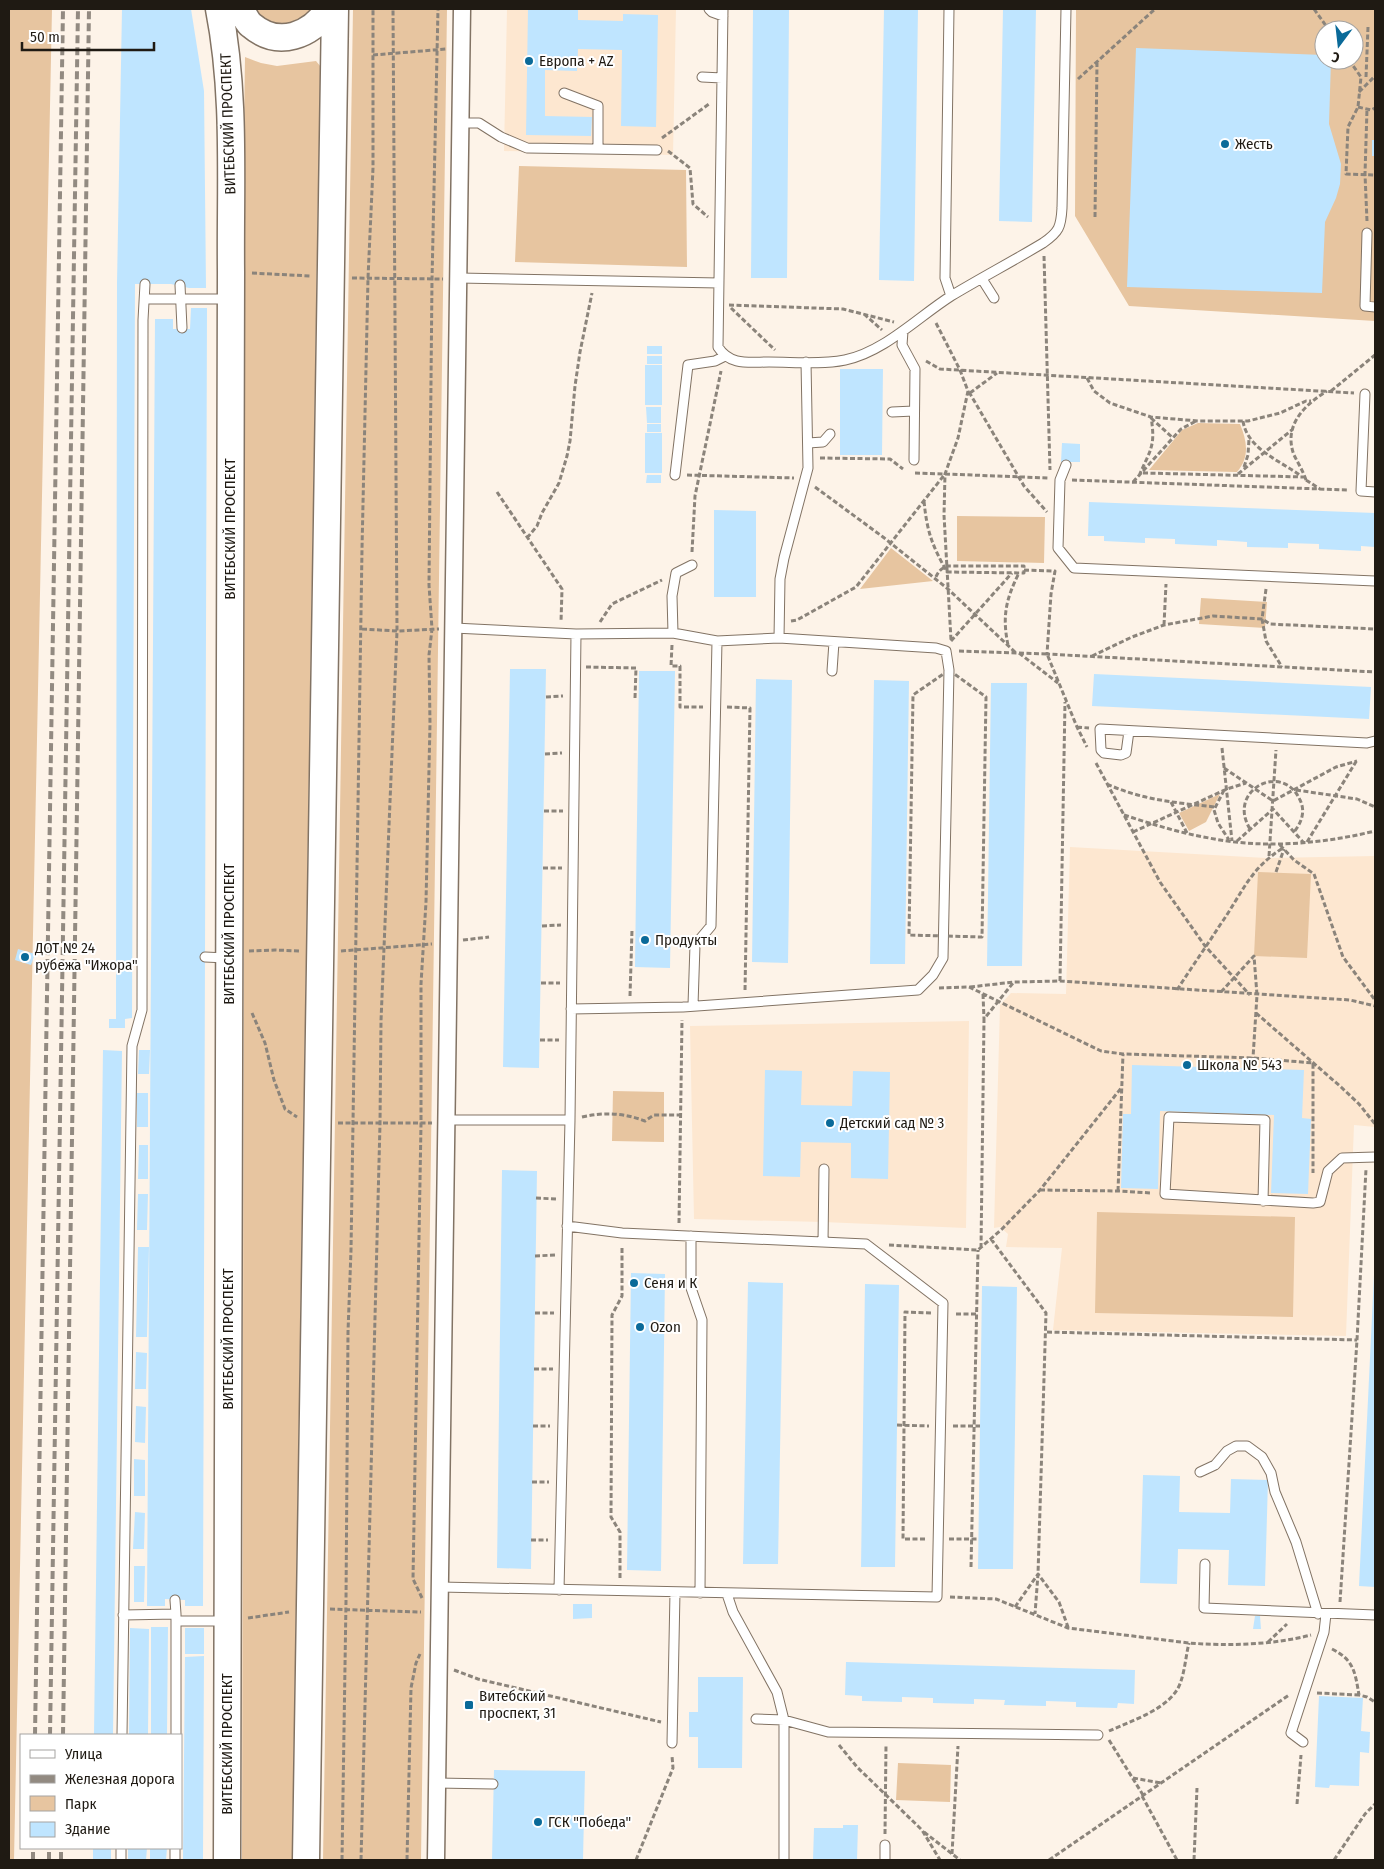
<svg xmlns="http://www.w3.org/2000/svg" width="1384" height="1869" viewBox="0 0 1384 1869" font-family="'Fira Sans Condensed',sans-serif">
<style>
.built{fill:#fde7d0}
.green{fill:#e7c5a0;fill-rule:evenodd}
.building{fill:#bfe5ff}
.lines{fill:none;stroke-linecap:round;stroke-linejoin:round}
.lane-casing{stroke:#827364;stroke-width:11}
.street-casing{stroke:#827364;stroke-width:19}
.primary-casing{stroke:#827364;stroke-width:29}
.path{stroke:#8b847b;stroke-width:3;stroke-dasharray:5 2.5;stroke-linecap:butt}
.lane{stroke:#fff;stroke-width:9}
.street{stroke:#fff;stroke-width:16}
.primary{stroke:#fff;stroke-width:26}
.rail{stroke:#928a81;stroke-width:4;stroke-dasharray:8 4;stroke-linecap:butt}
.poi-dot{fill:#0a6a99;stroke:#fff;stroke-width:2}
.labels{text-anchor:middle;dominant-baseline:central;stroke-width:4;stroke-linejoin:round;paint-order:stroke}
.poi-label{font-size:15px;fill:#1f1a13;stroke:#fff;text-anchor:start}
.street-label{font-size:15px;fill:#1f1a13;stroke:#fff}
</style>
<rect width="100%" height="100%" fill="#fdf3e8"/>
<path class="built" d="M 507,9 L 676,9 L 673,155 L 504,151 Z
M 1070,847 L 1266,858 L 1375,856 L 1375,1127 L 1354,1125 L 1346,1336 L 1053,1330 L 1062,1248 L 1006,1247 L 1008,1234 L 1000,1227 L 994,1228 L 1000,1005 L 1011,993 L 1066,994 Z
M 969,1021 L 966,1228 L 823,1222 L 694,1219 L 690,1026 Z"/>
<path class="green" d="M 9,9 L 52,9 L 14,1860 L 9,1860 Z
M 252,9 L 317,9 L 299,24 L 270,24 Z
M 353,9 L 447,9 L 421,1860 L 323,1860 Z
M 1076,9 L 1375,9 L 1375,321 L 1129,306 L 1075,216 ZM 1324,30 L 1354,30 L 1354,60 L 1324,60 Z
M 245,57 L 261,63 L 277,66 L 316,61 L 321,67 L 322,74 L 318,190 L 292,1860 L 242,1860 L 245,355 L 242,265 Z
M 519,166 L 686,170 L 687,267 L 515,262 Z
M 1198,423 L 1240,424 C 1247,441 1250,457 1237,472 L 1149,470 L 1182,430 Z
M 957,516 L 1045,517 L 1044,563 L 957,561 Z
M 891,548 L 933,581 L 860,589 Z
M 1201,598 L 1267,602 L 1265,628 L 1199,624 Z
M 1220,794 L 1206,822 L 1189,831 L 1179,813 Z
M 1258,872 L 1311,874 L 1307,958 L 1254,956 Z
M 613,1091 L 664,1092 L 664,1142 L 612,1141 Z
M 1097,1212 L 1295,1217 L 1293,1317 L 1095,1313 Z
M 898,1763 L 951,1765 L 950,1802 L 896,1800 Z"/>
<path class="building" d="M 122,9 L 191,9 L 204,91 L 206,288 L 189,288 L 171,284 L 135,284 L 132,1018 L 125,1019 L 125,1028 L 109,1028 L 109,1019 L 116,1019 L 117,283 Z
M 528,9 L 578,9 L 578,20 L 623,21 L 623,14 L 658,15 L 656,127 L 621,126 L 622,50 L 578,49 L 577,71 L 545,70 L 545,116 L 592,117 L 591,136 L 526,135 Z
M 753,9 L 789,9 L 787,278 L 751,278 Z
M 884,9 L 918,9 L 914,281 L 879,280 Z
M 1003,9 L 1036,9 L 1032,222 L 999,221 Z
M 1136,48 L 1324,55 L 1324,60 L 1331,60 L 1329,124 L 1341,164 L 1340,184 L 1336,198 L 1325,222 L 1322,293 L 1127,287 Z
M 1372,140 L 1375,140 L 1375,156 L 1372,156 Z
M 191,308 L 207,308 L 203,1606 L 185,1606 L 185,1600 L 165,1599 L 165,1606 L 147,1606 L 155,319 L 173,319 L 173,329 L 190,329 Z
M 647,346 L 662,346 L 662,354 L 647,354 Z
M 647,356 L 662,356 L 662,364 L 647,364 Z
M 645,365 L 662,365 L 662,405 L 645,405 Z
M 840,369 L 883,369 L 882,455 L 840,455 Z
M 646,407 L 661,407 L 661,423 L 647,423 Z
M 647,424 L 661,424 L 661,432 L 647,432 Z
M 645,433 L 662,433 L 662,473 L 645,473 Z
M 1062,443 L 1080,444 L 1080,462 L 1061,462 Z
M 647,475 L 661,475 L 661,483 L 646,483 Z
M 1089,502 L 1375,513 L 1375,547 L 1361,546 L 1361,551 L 1319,549 L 1319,544 L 1288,543 L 1288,548 L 1247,547 L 1247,542 L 1217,540 L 1217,546 L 1175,544 L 1175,539 L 1145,538 L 1145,543 L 1104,541 L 1104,536 L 1088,536 Z
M 714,510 L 756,511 L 756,597 L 714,597 Z
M 510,669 L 546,669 L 539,1068 L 503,1067 Z
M 639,671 L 675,671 L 670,968 L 635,967 Z
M 1094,674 L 1371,687 L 1369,719 L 1092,706 Z
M 756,679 L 792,680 L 788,963 L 752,962 Z
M 874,680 L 909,681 L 905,964 L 870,964 Z
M 991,683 L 1027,683 L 1022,966 L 987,966 Z
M 18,949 L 35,954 L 31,965 L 15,960 Z
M 103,1050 L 122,1051 L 113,1735 L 94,1735 Z
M 139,1050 L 150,1050 L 149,1074 L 138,1074 Z
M 1132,1065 L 1304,1070 L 1302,1118 L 1311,1119 L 1308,1194 L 1271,1193 L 1274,1115 L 1160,1111 L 1158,1189 L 1121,1188 L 1123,1114 L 1131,1114 Z
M 765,1070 L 802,1071 L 801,1105 L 852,1106 L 853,1071 L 890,1072 L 888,1179 L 851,1178 L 851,1143 L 801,1142 L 800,1177 L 763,1176 Z
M 137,1093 L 148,1093 L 148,1127 L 137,1127 Z
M 139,1145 L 148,1145 L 148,1179 L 138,1179 Z
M 502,1170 L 537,1171 L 531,1569 L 497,1568 Z
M 138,1194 L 148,1194 L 147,1230 L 137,1230 Z
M 138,1247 L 149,1247 L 147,1337 L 136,1337 Z
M 631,1273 L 665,1274 L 661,1571 L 627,1570 Z
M 1374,1275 L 1375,1275 L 1375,1587 L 1359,1586 Z
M 748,1282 L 783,1283 L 778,1564 L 743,1564 Z
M 865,1284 L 899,1285 L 895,1567 L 861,1567 Z
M 982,1286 L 1017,1287 L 1013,1569 L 978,1569 Z
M 136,1352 L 147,1353 L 146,1389 L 135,1389 Z
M 136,1406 L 146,1407 L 145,1443 L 135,1442 Z
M 134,1459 L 145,1460 L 145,1496 L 134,1496 Z
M 1143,1475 L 1180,1476 L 1179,1512 L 1230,1513 L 1231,1479 L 1268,1480 L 1265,1586 L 1228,1585 L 1229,1550 L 1178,1549 L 1177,1584 L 1140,1583 Z
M 135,1512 L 145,1513 L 144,1549 L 133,1549 Z
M 134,1566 L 145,1566 L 144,1602 L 134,1602 Z
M 573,1604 L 592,1604 L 592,1618 L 573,1619 Z
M 1255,1616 L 1260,1616 L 1261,1629 L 1253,1629 Z
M 151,1627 L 168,1627 L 167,1735 L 151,1735 Z
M 130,1628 L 149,1629 L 148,1735 L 129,1735 Z
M 185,1628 L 204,1628 L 204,1654 L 185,1654 Z
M 204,1656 L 203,1860 L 183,1860 L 185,1657 Z
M 846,1662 L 1135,1670 L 1134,1704 L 1118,1703 L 1117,1708 L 1076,1707 L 1076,1702 L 1046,1701 L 1046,1706 L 1004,1705 L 1005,1700 L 974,1699 L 974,1704 L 933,1703 L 933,1698 L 902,1697 L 902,1702 L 862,1701 L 862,1696 L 845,1695 Z
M 698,1677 L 743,1677 L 742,1768 L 698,1768 L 698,1737 L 689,1737 L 689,1712 L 698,1712 Z
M 1319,1696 L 1363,1698 L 1361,1731 L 1370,1732 L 1369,1753 L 1360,1752 L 1359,1786 L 1330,1785 L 1329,1788 L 1315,1787 Z
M 494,1770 L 585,1771 L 583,1860 L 492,1860 Z
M 843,1825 L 858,1825 L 857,1860 L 813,1860 L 814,1828 L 843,1828 Z
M 93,1848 L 111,1848 L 111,1860 L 93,1860 Z
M 128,1848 L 147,1848 L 146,1860 L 128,1860 Z
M 150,1848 L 167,1848 L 166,1860 L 150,1860 Z"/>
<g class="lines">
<g class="lane-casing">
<path id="lane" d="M 709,9 L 712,12 L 723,16
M 723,9 L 718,347 C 730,366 749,362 769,362 C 794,362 820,365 845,360 C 884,352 918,317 951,296 C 981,278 1013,261 1043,243 C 1059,232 1061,227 1062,208 L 1066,9
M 949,9 L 945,278 L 951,296
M 702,77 L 722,78
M 564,93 L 598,106 L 598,149
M 461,123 L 479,123 L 501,137 L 527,148 L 657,150
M 1367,233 L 1365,306 L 1375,307
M 459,278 L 719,283
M 982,279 L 994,298
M 180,285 L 182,328
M 145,299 L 230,299
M 903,331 L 902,345 L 915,369 L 914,460
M 1365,394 L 1361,491 L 1375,492
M 892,412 L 914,411
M 808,443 L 823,442 L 830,434
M 1066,465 L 1060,480 L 1058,548 L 1074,568 L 1375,581
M 675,475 L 688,365 L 715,361 L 725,356
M 454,628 L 576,634 L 673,633 L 717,641 L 779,638 L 936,648 L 946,651 L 949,670 L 943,958 L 933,975 L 918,990 L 683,1007 L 571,1009
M 673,633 L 672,596 L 676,573 L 692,565
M 779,638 L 780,579 L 784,558 L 808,468 L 806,362
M 832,671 L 834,642
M 1129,731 L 1126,753 L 1121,755 L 1104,753 L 1101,750 L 1100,729 L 1367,743 L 1375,741
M 205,957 L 226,958
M 693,1005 L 695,945 L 711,926 L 717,641
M 447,1120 L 570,1120
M 1263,1201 L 1265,1120 L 1169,1117 L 1165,1194 L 1313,1203 L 1320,1202 L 1328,1171 L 1342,1158 L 1375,1157
M 691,1236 L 691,1288 L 702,1320 L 700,1593
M 823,1242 L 824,1169
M 1200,1472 L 1215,1465 L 1227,1451 L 1236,1446 L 1247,1446 L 1262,1457 L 1271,1473 L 1275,1492 L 1296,1542 L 1318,1614
M 1205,1564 L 1204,1608 L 1375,1615
M 440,1587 L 937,1597 L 943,1303 L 866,1244 L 622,1233 L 567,1226
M 559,1590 L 570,1120 L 576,634
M 727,1594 L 733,1612 L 777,1692 L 784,1720 L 784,1860
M 175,1600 L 176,1614
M 123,1615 L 176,1614 L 176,1735
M 177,1621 L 227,1621
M 756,1719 L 784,1720 L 828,1732 L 1098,1735
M 122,1735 L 132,1046 L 142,1010 L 143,320 L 145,284
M 1303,1742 L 1291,1733 L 1324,1632 L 1326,1614
M 672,1743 L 675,1592
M 437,1783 L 493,1784
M 885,1845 L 885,1860
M 121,1860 L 121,1848
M 175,1860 L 175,1848"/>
</g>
<g class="street-casing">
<path id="street" d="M 436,1860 L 462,9"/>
</g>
<g class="primary-casing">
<path id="primary" d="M 219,9 C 236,95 230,184 231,272 L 227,1860
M 240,9 C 244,14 247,22 251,25 C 279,49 311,35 329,9
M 306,1860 L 335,9"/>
</g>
<path class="path" d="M 1314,9 L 1329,30
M 373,55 L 446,49
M 1349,60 L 1361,77 L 1358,107 L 1348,127 L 1346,174 L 1375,175
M 1366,77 L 1368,27
M 1078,79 L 1155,9
M 1359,92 L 1375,76
M 1358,107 L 1371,110 L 1375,108
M 662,138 L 709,104
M 668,151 L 690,168 L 693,204 L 708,217
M 1095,217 L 1097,62
M 1367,221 L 1365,174 L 1367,109
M 1044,256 L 1050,470
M 252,273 L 311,276
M 352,278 L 443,279
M 729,305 L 843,309 L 894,322
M 731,308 L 775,350
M 864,314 L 882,330
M 936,323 L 960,370 L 968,391 L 958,438 L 945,474 L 944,515 L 951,640
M 926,361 L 940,369 L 1354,393
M 1087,378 L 1094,391 L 1110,403 L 1151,417 L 1198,421 L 1248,421 L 1280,413 L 1306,401 L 1311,401
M 1331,391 L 1375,355
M 969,392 L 1024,486 L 1047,512
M 970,393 L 997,373
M 1151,418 L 1173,438
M 1243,421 C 1247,449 1281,461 1301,476
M 820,458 L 890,459 L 903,469
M 1244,467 L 1248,455 L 1249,439
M 915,473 L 944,474
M 1143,473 L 1305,477
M 1238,474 L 1293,429
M 687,475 L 794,478
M 1139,476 C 1150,450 1156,447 1151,417
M 1072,480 L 1348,490
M 1306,480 C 1303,471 1298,463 1294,455 C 1283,426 1304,405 1327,391
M 1306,480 L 1320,489
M 1133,482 L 1181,429 L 1196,421
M 815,487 L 883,537 L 948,589 L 1016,653
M 497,492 L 562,589 L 561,622
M 924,501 C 927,532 932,545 947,572 L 1024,573 L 1024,566 L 947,566 C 940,569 938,572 935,579
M 527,538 L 537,526 L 542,513 L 559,483 L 567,456 L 570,441 L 575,386 L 580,352 L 592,293
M 692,552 L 695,496 L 721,371
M 1024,570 L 1055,571 L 1051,594 L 1047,654 L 1375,672
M 1266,589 L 1262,619 L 1266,641 L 1282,667
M 791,621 L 797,620 L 856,587 L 945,474 L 1048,478
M 600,622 L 612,604 L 662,580
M 1164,625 L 1166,584
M 362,629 L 397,631 L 439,629
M 951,641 L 1012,573
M 672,645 L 671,666 L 680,666 L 680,707 L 703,707
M 1008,645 C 1002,616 1006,599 1019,573
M 959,651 L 1047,654 L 1077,727 L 1087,747
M 1019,653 L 1058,683
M 1092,656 L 1132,637 L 1164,625 L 1213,616 L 1262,619 L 1270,624 L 1375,629
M 586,667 L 636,668 L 635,698
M 949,670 L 986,697 L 982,937 L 909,935 L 913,695 Z
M 546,697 L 563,696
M 727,707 L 750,708 L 745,991
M 1077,727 L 1089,728
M 1222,748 L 1232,841
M 545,754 L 562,753
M 1096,763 L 1160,882 L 1205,946 L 1250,995
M 1224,768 L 1273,801 L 1336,767 L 1357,761
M 1107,784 C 1142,800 1178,803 1215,807
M 1224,790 L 1214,810 L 1218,823 L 1229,840
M 1296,790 L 1357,799 L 1375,807
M 1171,802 L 1187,833
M 544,811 L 563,811
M 1124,815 C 1152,824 1180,833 1209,838 C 1264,849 1321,844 1375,831
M 1250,829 C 1226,790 1283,761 1300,800 C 1306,812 1301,823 1294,832
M 1133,832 L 1227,789 L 1246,783
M 1237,841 L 1273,809 L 1304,843
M 1307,842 L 1357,760
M 1280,845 L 1294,860 L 1314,874 L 1343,957 L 1375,1000
M 1269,856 L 1276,750
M 543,868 L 562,868
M 1276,872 L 1284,849
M 542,926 L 561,925
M 463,940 L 489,937
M 249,951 L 275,950 L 300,951
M 341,951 L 432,944
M 1060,981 L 1065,702
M 541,983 L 560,983
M 970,987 L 1014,982 L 1060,981 L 1350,1000 L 1375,1006
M 939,988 L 969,987 L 1101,1051 L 1123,1054 L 1253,1058 L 1313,1063 L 1313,1173
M 1177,990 C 1191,968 1206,947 1220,925 C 1242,894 1249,869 1283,848
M 1221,992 L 1254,956 L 1257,995 L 1253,1058
M 983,994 L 984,1019
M 630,996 L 632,930
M 252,1013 L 265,1043 L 274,1080 L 285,1109 L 297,1117
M 1256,1013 L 1341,1087 L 1359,1104 L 1375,1124
M 540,1040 L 559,1040
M 582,1117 C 604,1112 624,1113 645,1121 L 654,1115 L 681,1115
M 338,1123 L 432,1123
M 1040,1190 L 1118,1191 L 1152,1193
M 1118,1191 L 1123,1054
M 536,1198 L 556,1199
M 679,1223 L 682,1020
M 991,1239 L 1046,1313 L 1038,1574 L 1035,1614
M 889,1245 L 978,1250 L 1002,1229 L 1040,1190 L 1122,1087
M 981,1248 L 984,1019 L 1013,983
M 535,1256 L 555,1255
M 535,1313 L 554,1313
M 956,1314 L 977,1314
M 1047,1332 L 1357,1340
M 534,1369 L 553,1369
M 897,1425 L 929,1426
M 533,1426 L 550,1426
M 953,1426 L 980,1426
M 532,1482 L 549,1482
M 925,1539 L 903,1539 L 905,1312 L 932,1313
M 949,1539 L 978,1539
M 531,1540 L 548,1540
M 971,1567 L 978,1250
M 620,1578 L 620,1532 L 611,1517 L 612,1315 L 622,1296 L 622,1246
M 950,1597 L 996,1599 L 1068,1628 L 1189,1643 C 1228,1646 1273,1645 1311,1635
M 422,1598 L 413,1579 L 421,1124 L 421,984 L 426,902 L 430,724 L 429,655 L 432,629 L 429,585 L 432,280 L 438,9
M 1340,1602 L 1357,1340 L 1366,1169
M 1015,1607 L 1038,1574 L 1059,1602 L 1068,1627
M 330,1609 L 421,1612
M 248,1618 L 289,1612
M 1268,1642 L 1287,1624
M 1332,1649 C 1354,1660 1355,1672 1359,1695 L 1367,1697 L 1375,1702
M 454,1670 L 478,1679 L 661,1722
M 1317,1693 L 1359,1695
M 1109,1731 C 1133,1720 1173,1708 1181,1681 C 1185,1669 1186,1655 1189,1643
M 1109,1740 L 1143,1795
M 839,1745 L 857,1767 L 922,1830 L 940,1860
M 1133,1778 L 1161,1783
M 1142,1796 L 1177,1860
M 1297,1804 L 1301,1755
M 924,1832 L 960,1860
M 885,1834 L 886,1745
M 952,1854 L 958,1746
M 342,1860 L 346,1601 L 348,1332 L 351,1250 L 362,549 L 368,278 L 373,168 L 373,9
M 361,1860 L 380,1124 L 381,1021 L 397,631 L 393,9
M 407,1860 L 411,1688 L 416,1663 L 420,1654
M 636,1860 L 673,1768 L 672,1756
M 1049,1860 L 1289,1695
M 1194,1860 L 1197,1788
M 1334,1860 L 1365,1814 L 1375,1804"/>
<use href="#lane" class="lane"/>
<use href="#street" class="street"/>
<use href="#primary" class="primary"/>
<path class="rail" d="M 35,1735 L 63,9
M 50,1735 L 78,9
M 63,1735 L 89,9
M 33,1860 L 33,1848
M 49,1860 L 49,1848
M 61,1860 L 61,1848"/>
</g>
<g class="poi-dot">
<circle cx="529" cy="61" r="5"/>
<circle cx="1225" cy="144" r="5"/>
<circle cx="645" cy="940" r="5"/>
<circle cx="25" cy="957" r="5"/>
<circle cx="1187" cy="1065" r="5"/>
<circle cx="830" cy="1123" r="5"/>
<circle cx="634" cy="1283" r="5"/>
<circle cx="640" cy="1327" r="5"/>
<rect x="464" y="1700" width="10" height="10" rx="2.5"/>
<circle cx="538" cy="1822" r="5"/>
</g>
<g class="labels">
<g class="poi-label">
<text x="539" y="61">Европа + AZ</text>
<text x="1235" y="144">Жесть</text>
<text x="655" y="940">Продукты</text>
<text x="35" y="948">ДОТ № 24<tspan x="35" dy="17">рубежа "Ижора"</tspan></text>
<text x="1197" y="1065">Школа № 543</text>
<text x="840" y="1123">Детский сад № 3</text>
<text x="644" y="1283">Сеня и К</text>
<text x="650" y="1327">Ozon</text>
<text x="479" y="1696">Витебский<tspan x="479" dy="17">проспект, 31</tspan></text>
<text x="548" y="1822">ГСК "Победа"</text>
</g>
<g class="street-label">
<text transform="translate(228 124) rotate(-92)">ВИТЕБСКИЙ ПРОСПЕКТ</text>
<text transform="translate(230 529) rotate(-90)">ВИТЕБСКИЙ ПРОСПЕКТ</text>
<text transform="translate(229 934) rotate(-90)">ВИТЕБСКИЙ ПРОСПЕКТ</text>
<text transform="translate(228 1339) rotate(-90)">ВИТЕБСКИЙ ПРОСПЕКТ</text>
<text transform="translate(227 1744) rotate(-90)">ВИТЕБСКИЙ ПРОСПЕКТ</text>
</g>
</g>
<rect width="1384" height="1869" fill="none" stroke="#1f1a13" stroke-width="20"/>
<rect x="20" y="1734" width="162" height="115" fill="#ffffff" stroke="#a5a3a1"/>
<rect x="30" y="1750" width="25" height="8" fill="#ffffff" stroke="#a5a3a1"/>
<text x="65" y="1759" font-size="15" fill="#1f1a13">Улица</text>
<rect x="30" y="1775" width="25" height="8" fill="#928a81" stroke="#a5a3a1"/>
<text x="65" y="1784" font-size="15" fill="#1f1a13">Железная дорога</text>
<rect x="30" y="1796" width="25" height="15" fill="#e7c5a0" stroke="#a5a3a1"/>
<text x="65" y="1809" font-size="15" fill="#1f1a13">Парк</text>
<rect x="30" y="1822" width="25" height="15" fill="#bfe5ff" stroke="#a5a3a1"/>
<text x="65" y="1834" font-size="15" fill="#1f1a13">Здание</text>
<g transform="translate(1339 45) rotate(195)"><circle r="24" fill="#ffffff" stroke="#a5a3a1"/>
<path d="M0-4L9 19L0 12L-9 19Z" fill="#0a6a99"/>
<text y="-8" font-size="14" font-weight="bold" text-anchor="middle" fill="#1f1a13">С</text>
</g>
<path d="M22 42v8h132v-8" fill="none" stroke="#1f1a13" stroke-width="2.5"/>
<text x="30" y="42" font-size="15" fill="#1f1a13" stroke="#ffffff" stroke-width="4" paint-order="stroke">50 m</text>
</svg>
